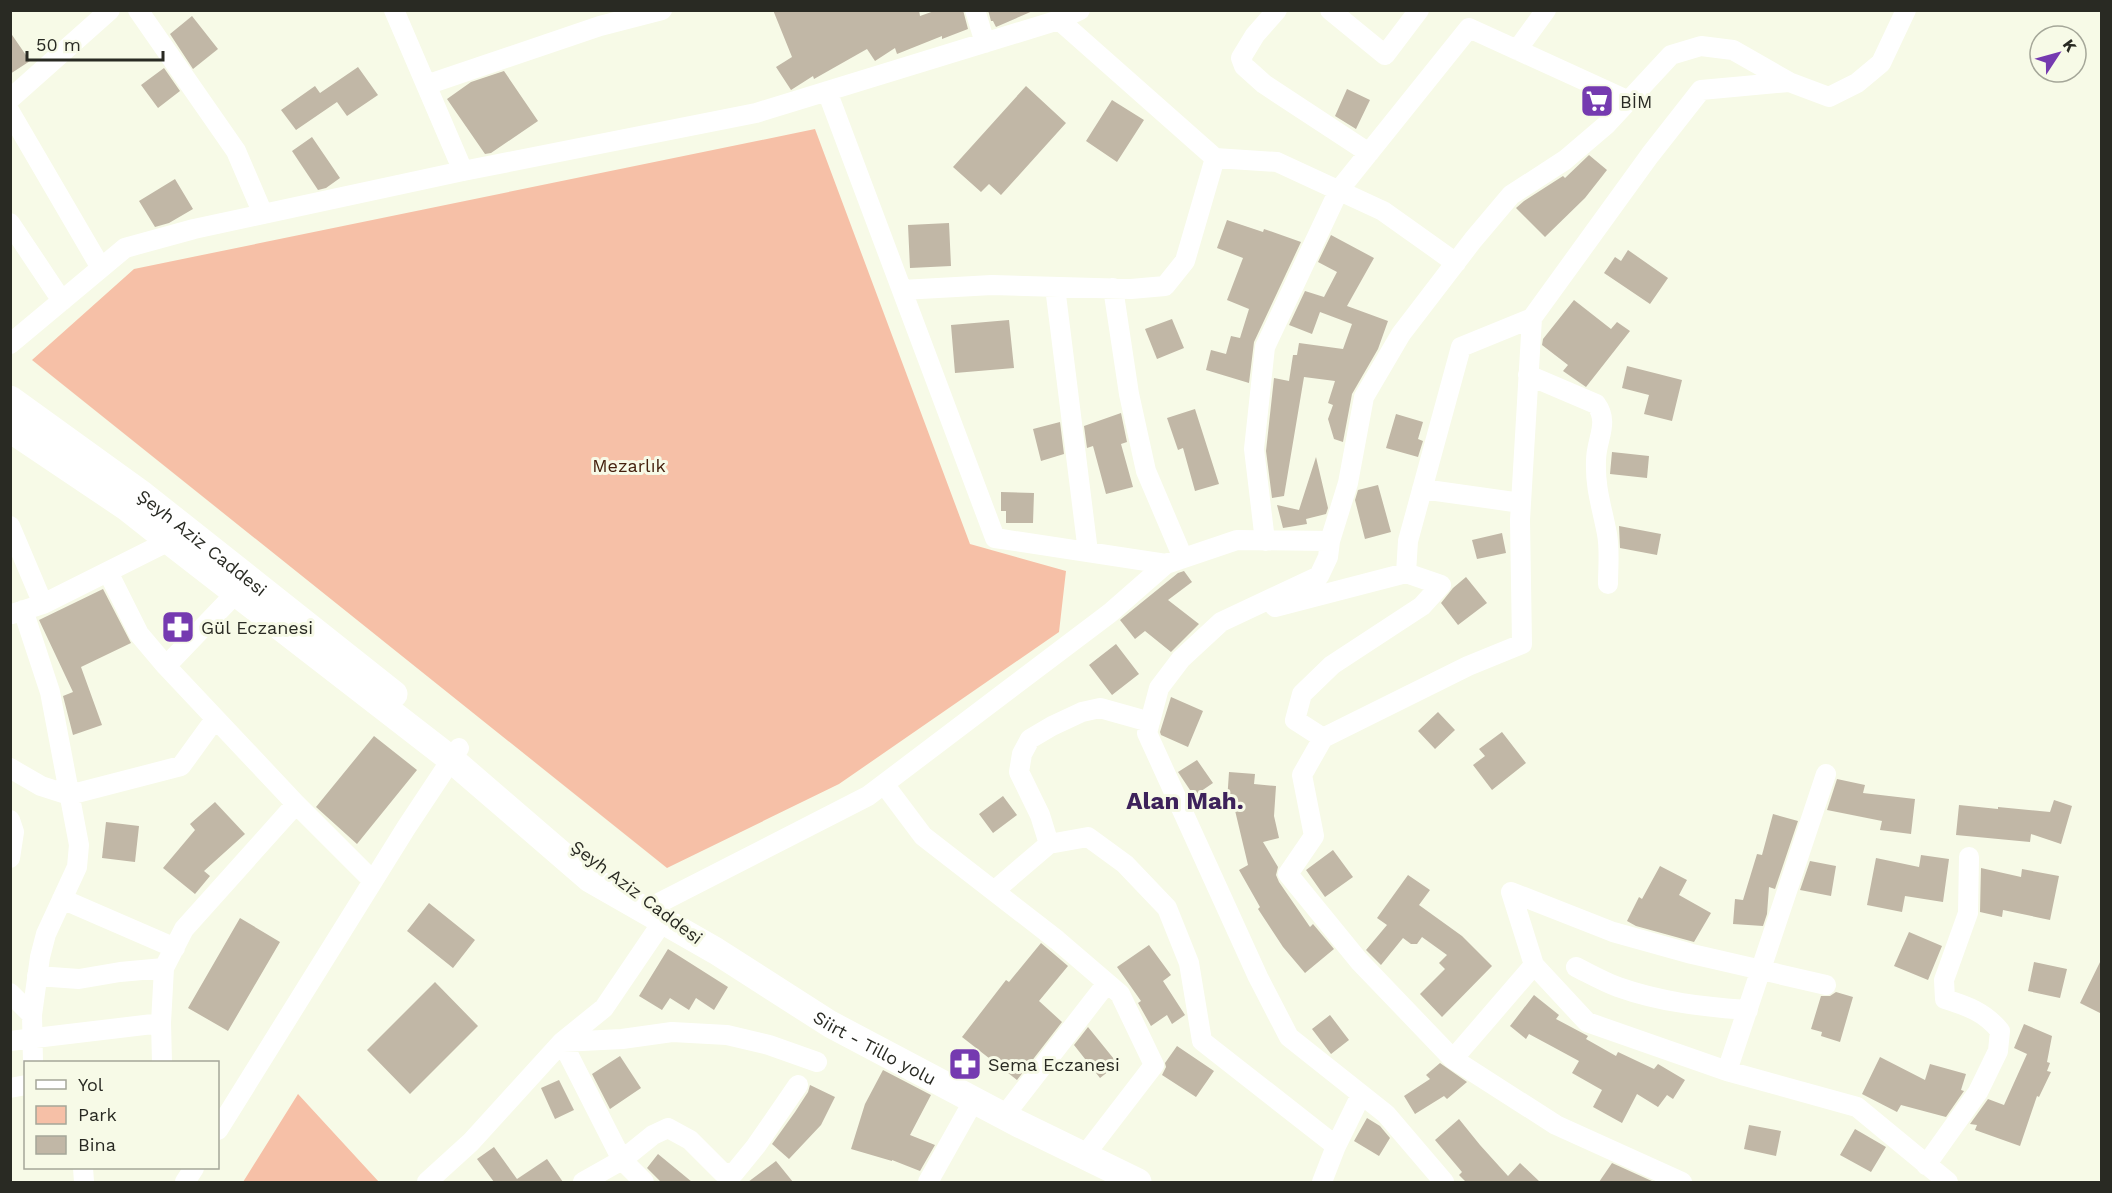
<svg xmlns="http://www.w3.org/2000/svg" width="2112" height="1193" viewBox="0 0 2112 1193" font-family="'Work Sans',sans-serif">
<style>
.green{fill:#f6c0a7}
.building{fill:#c1b7a6}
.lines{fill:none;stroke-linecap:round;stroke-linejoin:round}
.minor{stroke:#fff;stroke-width:20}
.secondary{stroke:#fff;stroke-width:27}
.labels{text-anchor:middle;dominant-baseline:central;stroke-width:6;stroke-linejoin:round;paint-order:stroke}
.poi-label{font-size:18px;fill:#292a23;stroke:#f7fae7;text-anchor:start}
.park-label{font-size:18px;fill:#45210e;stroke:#f7fae7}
.street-label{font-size:18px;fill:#292a23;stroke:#f7fae7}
.district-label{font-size:24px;font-weight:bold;fill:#3d225b;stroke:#f7fae7}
</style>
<rect width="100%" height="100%" fill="#f7fae7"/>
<path class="green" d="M 815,129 L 970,544 L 1066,571 L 1059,632 L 839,784 L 667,868 L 32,360 L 134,269 Z
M 298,1094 L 379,1182 L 243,1182 Z"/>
<path class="building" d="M 773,10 L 919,10 L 920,16 L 937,10 L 963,10 L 968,29 L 942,39 L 942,36 L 897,54 L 895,48 L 875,61 L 867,49 L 814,79 L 813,76 L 791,90 L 776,67 L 792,57 Z
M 988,10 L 1035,10 L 996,27 L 993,21 L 991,21 Z
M 192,16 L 218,49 L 193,69 L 170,34 Z
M 10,32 L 30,61 L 10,74 Z
M 358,67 L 378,95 L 347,116 L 337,102 L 296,130 L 281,110 L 315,86 L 320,93 Z
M 164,68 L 180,91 L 158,108 L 141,85 Z
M 504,71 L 538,121 L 491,153 L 485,154 L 447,99 L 471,82 Z
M 1026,86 L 1066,123 L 1001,195 L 989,184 L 981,192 L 953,167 Z
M 1347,89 L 1370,100 L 1356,129 L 1335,116 Z
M 1112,100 L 1144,120 L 1117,162 L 1086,141 Z
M 312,137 L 340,178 L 326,188 L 318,190 L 292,151 Z
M 1589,155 L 1607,170 L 1585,198 L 1545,237 L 1516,208 L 1524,201 L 1563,176 L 1565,178 Z
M 175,179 L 193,209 L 169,223 L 155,227 L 139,201 Z
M 1227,220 L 1263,232 L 1264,229 L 1301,242 L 1254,342 L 1249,383 L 1206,370 L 1211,350 L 1226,354 L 1231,336 L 1240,338 L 1249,309 L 1227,300 L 1243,258 L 1217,248 Z
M 949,223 L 951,266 L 910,268 L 908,225 Z
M 1331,235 L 1374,258 L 1347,306 L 1388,321 L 1378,349 L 1352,394 L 1343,442 L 1334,439 L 1328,419 L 1333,405 L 1328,403 L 1335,381 L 1304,377 L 1284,496 L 1272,498 L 1266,451 L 1274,378 L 1289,381 L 1293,355 L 1297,355 L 1299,343 L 1343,349 L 1352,324 L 1320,312 L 1312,334 L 1289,325 L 1305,291 L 1324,297 L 1337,272 L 1318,262 Z
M 1628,250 L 1668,278 L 1650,304 L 1604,273 L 1615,257 L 1621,261 Z
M 1574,300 L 1611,329 L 1617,322 L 1630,331 L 1586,387 L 1563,371 L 1568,365 L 1542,345 L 1543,339 Z
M 1172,319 L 1184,348 L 1157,359 L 1145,329 Z
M 1009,320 L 1014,368 L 955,373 L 951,325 Z
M 1627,366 L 1682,380 L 1672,421 L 1644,414 L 1649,395 L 1622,388 Z
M 1195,409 L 1219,484 L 1195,491 L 1183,448 L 1178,450 L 1167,418 Z
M 1121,413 L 1127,442 L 1121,444 L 1133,487 L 1106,494 L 1093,446 L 1087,448 L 1084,426 Z
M 1396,414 L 1423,422 L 1418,439 L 1423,441 L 1418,457 L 1386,448 Z
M 1060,422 L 1064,454 L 1041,461 L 1033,429 Z
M 1612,452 L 1649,456 L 1647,478 L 1610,474 Z
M 1316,457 L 1328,508 L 1326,514 L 1306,519 L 1307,524 L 1283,528 L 1277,505 L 1299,510 Z
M 1378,485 L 1391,532 L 1365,539 L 1355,500 L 1358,490 Z
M 1001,492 L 1034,493 L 1033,523 L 1006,523 L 1006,511 L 1001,511 Z
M 1619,526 L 1661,534 L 1657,555 L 1620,548 Z
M 1502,533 L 1506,553 L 1477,559 L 1472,540 Z
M 1184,571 L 1192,582 L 1168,600 L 1199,624 L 1171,652 L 1145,631 L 1135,639 L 1120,620 L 1178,573 Z
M 1466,577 L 1487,603 L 1458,625 L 1441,603 L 1453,588 Z
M 103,589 L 131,643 L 81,667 L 102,725 L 73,735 L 63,696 L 73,692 L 39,620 Z
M 1116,644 L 1139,674 L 1112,695 L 1089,665 Z
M 1171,697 L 1203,711 L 1188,747 L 1161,735 L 1160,732 Z
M 1438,712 L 1455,730 L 1435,749 L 1418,731 Z
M 1502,732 L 1526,763 L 1492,790 L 1473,765 L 1485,756 L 1479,749 Z
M 374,736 L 417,770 L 357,844 L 316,807 Z
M 1197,760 L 1213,783 L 1194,796 L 1178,772 Z
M 1229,772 L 1255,774 L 1254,784 L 1276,786 L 1274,816 L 1279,838 L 1263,842 L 1278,867 L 1276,875 L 1279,882 L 1310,927 L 1313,924 L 1334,949 L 1305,973 L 1283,947 L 1258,909 L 1260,907 L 1239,870 L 1248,865 L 1233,802 L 1227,802 Z
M 1837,779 L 1865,785 L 1863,793 L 1915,799 L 1911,834 L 1880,830 L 1882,821 L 1827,810 Z
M 1003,796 L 1017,815 L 993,833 L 979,814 Z
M 2054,800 L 2072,806 L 2061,844 L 2031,834 L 2030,842 L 1956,835 L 1959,805 L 1998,809 L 1998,807 L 2050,812 Z
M 215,802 L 245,834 L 204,871 L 210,876 L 195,894 L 163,868 L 195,830 L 190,824 Z
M 1773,814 L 1798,821 L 1775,889 L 1769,887 L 1767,914 L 1763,926 L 1733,924 L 1735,899 L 1743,900 L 1757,854 L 1762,855 Z
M 106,822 L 139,826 L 135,862 L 102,858 Z
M 1333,850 L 1353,877 L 1325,897 L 1306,870 Z
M 1921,855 L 1949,859 L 1943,902 L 1905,896 L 1902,912 L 1867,905 L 1876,858 L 1919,867 Z
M 1810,861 L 1836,866 L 1831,896 L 1800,890 Z
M 1660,866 L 1687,880 L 1679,895 L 1711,913 L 1694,942 L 1636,926 L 1627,921 L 1639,897 L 1642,899 Z
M 1981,868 L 2021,877 L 2022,869 L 2059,876 L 2050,920 L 2003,910 L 2002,917 L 1980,912 Z
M 1408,875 L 1430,890 L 1419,905 L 1462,936 L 1492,966 L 1442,1017 L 1420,994 L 1445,969 L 1439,963 L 1447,955 L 1422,937 L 1417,944 L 1411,944 L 1403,938 L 1381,965 L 1366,950 L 1387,925 L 1377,918 Z
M 429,903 L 475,940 L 453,968 L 407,931 Z
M 240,918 L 280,942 L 228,1031 L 188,1008 Z
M 1909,932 L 1942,946 L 1928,980 L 1894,966 Z
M 1041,943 L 1068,966 L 1039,1001 L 1062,1022 L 1017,1080 L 962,1037 L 1006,980 L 1009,982 Z
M 1149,945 L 1171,975 L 1163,981 L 1185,1015 L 1172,1024 L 1167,1015 L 1151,1026 L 1138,1003 L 1141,1001 L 1117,967 Z
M 668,949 L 728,987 L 714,1010 L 696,998 L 689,1010 L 670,998 L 662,1010 L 639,996 Z
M 2102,958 L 2102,1014 L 2080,1003 Z
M 2034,962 L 2067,969 L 2060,998 L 2028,991 Z
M 435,982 L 478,1026 L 410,1094 L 367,1050 Z
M 1836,992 L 1853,997 L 1840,1042 L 1821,1036 L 1822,1032 L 1811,1029 L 1821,996 L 1830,996 Z
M 1534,995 L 1559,1015 L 1556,1019 L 1588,1036 L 1586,1039 L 1616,1056 L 1618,1052 L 1654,1069 L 1658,1064 L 1685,1080 L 1673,1099 L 1667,1095 L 1658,1107 L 1637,1094 L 1622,1123 L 1593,1107 L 1602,1090 L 1572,1073 L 1579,1061 L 1529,1034 L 1526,1039 L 1510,1026 Z
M 1330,1015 L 1349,1040 L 1331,1054 L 1312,1029 Z
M 2024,1024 L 2052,1036 L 2047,1062 L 2050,1063 L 2047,1071 L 2051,1072 L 2039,1097 L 2037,1096 L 2020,1146 L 1975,1130 L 1977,1125 L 1970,1124 L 1988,1099 L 2004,1105 L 2027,1054 L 2014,1048 Z
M 1088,1027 L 1118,1064 L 1100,1078 L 1074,1045 Z
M 1177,1046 L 1214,1071 L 1196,1097 L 1162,1075 L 1166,1067 L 1165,1063 Z
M 620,1056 L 641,1088 L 610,1109 L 592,1074 Z
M 1880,1057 L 1925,1080 L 1930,1064 L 1966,1074 L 1961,1090 L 1964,1091 L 1946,1117 L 1901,1105 L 1897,1112 L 1862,1094 Z
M 1440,1063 L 1467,1082 L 1447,1099 L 1444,1096 L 1415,1114 L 1404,1096 L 1430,1079 L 1426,1075 Z
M 883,1070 L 931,1095 L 910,1135 L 935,1145 L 920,1171 L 892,1160 L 892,1161 L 851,1149 L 865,1104 Z
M 559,1080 L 574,1110 L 555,1119 L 541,1088 Z
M 810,1085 L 835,1097 L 821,1125 L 789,1159 L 772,1144 L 795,1112 L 808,1092 Z
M 1367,1118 L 1380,1126 L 1390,1138 L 1379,1156 L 1354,1141 Z
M 1459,1119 L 1480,1145 L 1508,1176 L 1520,1163 L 1540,1182 L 1466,1182 L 1459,1175 L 1462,1172 L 1435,1140 Z
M 1749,1125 L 1781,1131 L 1776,1156 L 1744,1149 Z
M 1855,1129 L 1886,1147 L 1871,1172 L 1840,1155 Z
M 494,1147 L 517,1179 L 547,1159 L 563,1182 L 494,1182 L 477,1159 Z
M 658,1154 L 692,1182 L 661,1182 L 647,1168 Z
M 776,1161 L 793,1182 L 748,1182 Z
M 1612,1163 L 1654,1182 L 1599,1182 Z"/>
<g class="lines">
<path class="minor" d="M 138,10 L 236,151 L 263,214
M 394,10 L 463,171
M 975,10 L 985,43
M 1277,10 L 1255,35 L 1241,58 L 1244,66 L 1264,84 L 1369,153
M 1330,10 L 1385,55 L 1419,10
M 1059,20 L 1215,158 L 1277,162 L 1383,211 L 1456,263
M 1517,50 L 1546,10
M 426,85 L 600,26 L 662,10
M 827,91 L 995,538 L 1166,564
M 10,99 L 110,10
M 10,112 L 101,268
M 10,223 L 62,301
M 1055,287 L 1088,552
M 1113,288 L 1129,394 L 1146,471 L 1183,558
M 902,290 L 992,285 L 1131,289 L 1165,286 L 1185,261 L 1215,158
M 1532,318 L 1520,520 L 1522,644 L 1468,666 L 1323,738 L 1302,775 L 1314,836 L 1288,874 L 1359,961 L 1453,1059 L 1556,1125 L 1682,1182
M 10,344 L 125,248 L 194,229 L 463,171 L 756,113 L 1059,20 L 1080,10
M 1528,375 L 1596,404 C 1610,423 1596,439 1596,461 C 1595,489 1602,507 1607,534 C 1610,550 1608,568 1608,584
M 1422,489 L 1521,503
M 10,526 L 43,604
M 1265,541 L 1254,449 L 1265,347 L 1339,190 L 1469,28 L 1627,100
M 108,572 L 139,634 L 166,666
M 1406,573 L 1408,541 L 1461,347 L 1532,318 L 1650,155 L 1701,90 L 1789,82
M 236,593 L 166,666 L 296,804 L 373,881
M 1275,607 L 1406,573 L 1441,585 L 1422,606 L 1332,665 L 1302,694 L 1295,720 L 1323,738
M 23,610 L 50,692 L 79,845 L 77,867 L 46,934 L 40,957 L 32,1015 L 33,1062
M 12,614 L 43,604 L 169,541
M 10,768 L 41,786 L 69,795 L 181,766 L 215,719
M 884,784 L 923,836 L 1057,940 L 1120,994 L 1154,1065 L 1084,1156
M 10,820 L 14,832 L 10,858
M 1049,844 L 1040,815 L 1019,772 L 1022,754 L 1030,739 L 1052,726 L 1082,712 L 1100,708 L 1150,722
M 994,891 L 1049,844 L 1088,837 L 1125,864 L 1167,908 L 1189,963 L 1202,1041 L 1336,1146 L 1361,1095
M 62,899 L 175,948
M 653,906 L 868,796 L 1110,613 L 1166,564 L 1237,540 L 1330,541
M 1576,967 C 1590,974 1604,982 1618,987 C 1660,1002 1704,1007 1748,1010
M 37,976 L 79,979 L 120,972 L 164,968
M 1826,985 L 1692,954 L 1613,932 L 1511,892 L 1534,965 L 1587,1022 L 1727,1071 L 1857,1107 L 1948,1182
M 10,993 L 32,1015
M 10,1041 L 161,1023
M 1453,1059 L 1534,965
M 162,1062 L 161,1023 L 164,968 L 184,929 L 296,804
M 1727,1071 L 1826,774
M 10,1088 L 26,1085
M 1004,1116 L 1107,983
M 218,1130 L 406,828 L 459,748
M 1926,1165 L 1978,1092 L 1998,1051 L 2000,1031 C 1985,1012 1967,1006 1945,999 L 1944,980 L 1968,913 L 1969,857
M 83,1168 L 84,1182
M 185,1182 L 194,1168
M 427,1182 L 471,1142 L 562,1042 L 604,1008 L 663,921
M 583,1182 L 622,1160 L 653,1135 L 668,1128 L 690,1140 L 723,1173 L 734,1173 L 756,1146 L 798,1085
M 644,1182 L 622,1160 L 562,1042 L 622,1039 L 672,1032 L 727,1035 L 769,1045 L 817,1062
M 928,1182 L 974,1100
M 1322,1182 L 1336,1146
M 1444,1182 L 1386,1114 L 1289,1037 L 1258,977 L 1147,733 L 1159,688 L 1181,659 L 1221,622 L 1319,576 L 1328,557 L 1330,541 L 1348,483 L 1364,397 L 1401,334 L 1473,240 L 1511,195 L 1565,160 L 1606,125 L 1671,55 L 1701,46 L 1733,50 L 1789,82 L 1829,97 L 1857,83 L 1881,63 L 1906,10"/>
<g class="secondary">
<path id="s1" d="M 10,399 L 143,495 L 394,694"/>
<path id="s2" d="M 10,429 L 126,507 L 169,541 L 452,760 L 590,879 L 716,951 L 830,1024 L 1019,1124 L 1138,1182"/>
</g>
</g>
<defs>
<g id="supermarket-square" transform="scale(1.725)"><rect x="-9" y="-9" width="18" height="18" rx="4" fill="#753ab0" stroke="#f7fae7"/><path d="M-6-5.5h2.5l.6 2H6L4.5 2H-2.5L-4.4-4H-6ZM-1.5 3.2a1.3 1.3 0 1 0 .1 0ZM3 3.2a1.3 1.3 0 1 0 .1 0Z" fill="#fff"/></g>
<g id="pharmacy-square" transform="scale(1.725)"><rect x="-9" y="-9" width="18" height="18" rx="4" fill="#753ab0" stroke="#f7fae7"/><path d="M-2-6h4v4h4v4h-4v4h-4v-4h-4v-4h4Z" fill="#fff"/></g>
</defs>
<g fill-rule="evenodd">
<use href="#supermarket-square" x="1597" y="101"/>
<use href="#pharmacy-square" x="178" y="627"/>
<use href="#pharmacy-square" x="965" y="1064"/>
</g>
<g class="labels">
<g class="poi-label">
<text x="1620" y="101">BİM</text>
<text x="201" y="627">Gül Eczanesi</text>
<text x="988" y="1064">Sema Eczanesi</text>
</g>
<g class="park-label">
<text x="629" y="465">Mezarlık</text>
</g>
<g class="street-label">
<text stroke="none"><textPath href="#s1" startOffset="240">Şeyh Aziz Caddesi</textPath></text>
<text transform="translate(637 892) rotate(37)">Şeyh Aziz Caddesi</text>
<text stroke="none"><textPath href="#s2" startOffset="1066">Siirt - Tillo yolu</textPath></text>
</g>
<g class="district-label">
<text x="1185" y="801">Alan Mah.</text>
</g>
</g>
<rect width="2112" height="1193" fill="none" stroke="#292a23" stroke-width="24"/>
<rect x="24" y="1061" width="195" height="108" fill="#f7fae7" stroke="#a5a799" stroke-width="1.5"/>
<rect x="36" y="1080" width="30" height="9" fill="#ffffff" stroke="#a5a799" stroke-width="1.5"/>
<text x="78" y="1091" font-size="18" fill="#292a23">Yol</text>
<rect x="36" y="1106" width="30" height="18" fill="#f6c0a7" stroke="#a5a799" stroke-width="1.5"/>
<text x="78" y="1121" font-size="18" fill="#292a23">Park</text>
<rect x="36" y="1136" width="30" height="18" fill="#c1b7a6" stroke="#a5a799" stroke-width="1.5"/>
<text x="78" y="1151" font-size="18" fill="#292a23">Bina</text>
<g transform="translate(2058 54) rotate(54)"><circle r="28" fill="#f7fae7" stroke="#a5a799" stroke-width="1.5"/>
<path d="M0-4.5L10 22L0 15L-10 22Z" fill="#753ab0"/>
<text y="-9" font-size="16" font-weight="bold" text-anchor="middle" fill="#292a23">K</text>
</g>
<path d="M27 51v9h136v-9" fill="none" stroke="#292a23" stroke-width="3"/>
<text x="36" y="51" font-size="18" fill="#292a23" stroke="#f7fae7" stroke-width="4.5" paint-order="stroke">50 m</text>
</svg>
